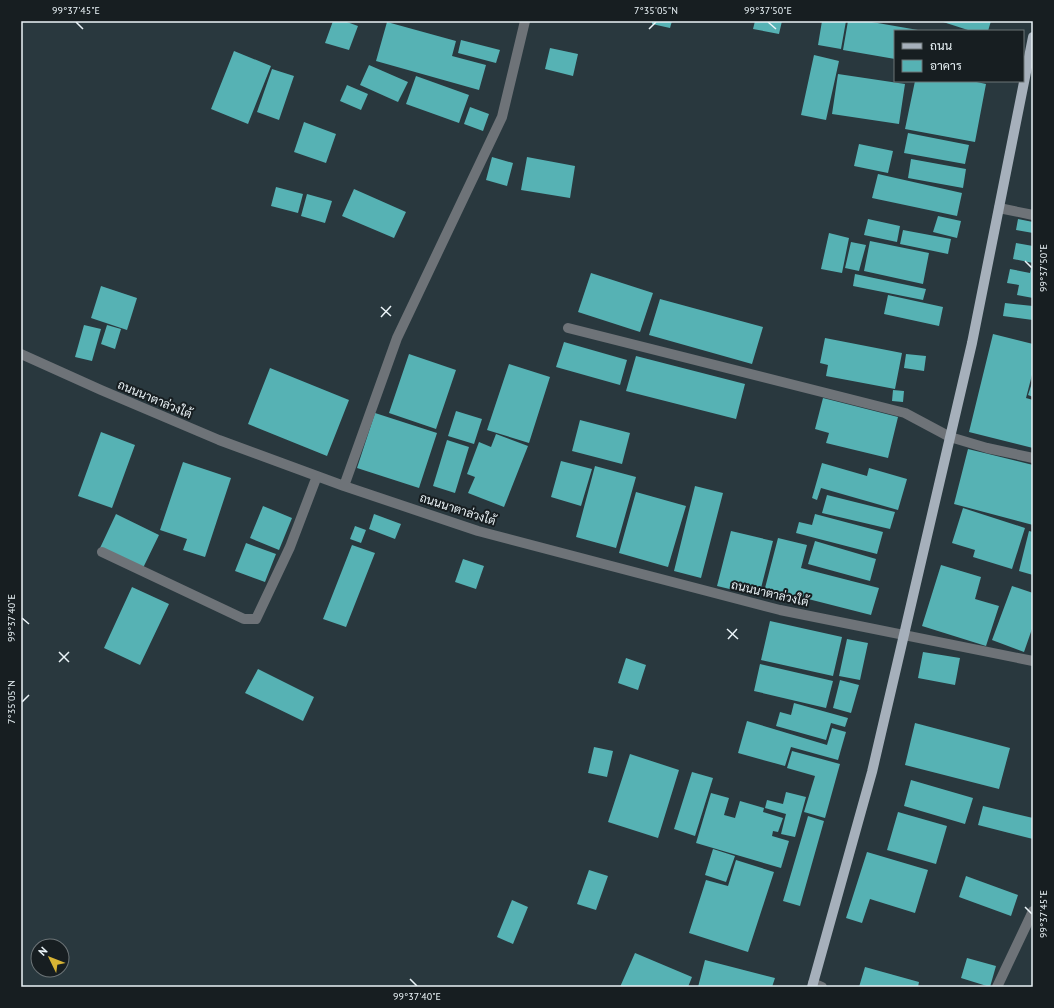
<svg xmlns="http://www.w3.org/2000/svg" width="1054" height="1008" viewBox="0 0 1054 1008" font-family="'PT Sans',Sarabun,sans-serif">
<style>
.building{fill:#56b2b4}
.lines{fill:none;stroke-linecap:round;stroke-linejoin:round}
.minor{stroke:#6e7378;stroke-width:10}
.major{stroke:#a6b0bb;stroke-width:10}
.ticks{fill:none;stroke:#ebf4f8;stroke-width:1.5}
.labels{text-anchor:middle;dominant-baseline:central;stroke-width:4;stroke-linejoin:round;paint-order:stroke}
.street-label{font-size:12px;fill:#ebf4f8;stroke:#171e21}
.neatline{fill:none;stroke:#ebf4f8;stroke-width:1.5}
.ticks-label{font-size:10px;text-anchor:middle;fill:#ebf4f8}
</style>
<rect width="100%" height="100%" fill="#29383e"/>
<path class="building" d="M 333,21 L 344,21 L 358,26 L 349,50 L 325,43 Z
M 652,21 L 672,21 L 670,28 L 652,24 Z
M 755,21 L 782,21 L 779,34 L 753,29 Z
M 822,21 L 846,21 L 841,49 L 818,45 Z
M 848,21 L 866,21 L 918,30 L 918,31 L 895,31 L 895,59 L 843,50 Z
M 940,21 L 991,21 L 988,31 L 971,31 Z
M 387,22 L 456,41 L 452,56 L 486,65 L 479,90 L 376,61 Z
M 461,40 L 500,50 L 496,63 L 458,53 Z
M 550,48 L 578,54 L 573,76 L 545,69 Z
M 234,51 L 271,66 L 248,124 L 211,109 Z
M 814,55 L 839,61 L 826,120 L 801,115 Z
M 369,65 L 408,82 L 398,102 L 360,85 Z
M 272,69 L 294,76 L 279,120 L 257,112 Z
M 838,74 L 905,84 L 899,124 L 832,114 Z
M 416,76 L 469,95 L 459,123 L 406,104 Z
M 915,81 L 972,81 L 986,84 L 975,142 L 905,129 Z
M 347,85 L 368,94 L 361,110 L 340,101 Z
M 470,107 L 489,114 L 483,131 L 464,124 Z
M 304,122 L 336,134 L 326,163 L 294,152 Z
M 908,133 L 969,145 L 965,164 L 904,153 Z
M 859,144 L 893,151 L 888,173 L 854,166 Z
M 492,157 L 513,163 L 507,186 L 486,180 Z
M 527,157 L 575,166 L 570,198 L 521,190 Z
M 911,159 L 966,169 L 963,188 L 908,178 Z
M 878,174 L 962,193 L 957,216 L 872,198 Z
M 276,187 L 303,194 L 298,213 L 271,206 Z
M 354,189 L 406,212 L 394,238 L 342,216 Z
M 307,194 L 332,201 L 325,223 L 301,216 Z
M 938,216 L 961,221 L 957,238 L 933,232 Z
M 868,219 L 900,226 L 897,242 L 864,235 Z
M 1018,219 L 1033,222 L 1033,233 L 1016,230 Z
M 903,230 L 951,239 L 948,254 L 900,244 Z
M 829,233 L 849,238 L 842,273 L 821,269 Z
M 870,241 L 929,253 L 923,284 L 864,271 Z
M 851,242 L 866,245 L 859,271 L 845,268 Z
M 1016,243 L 1033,246 L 1033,263 L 1013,259 Z
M 1032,263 L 1033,298 L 1017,295 L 1019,285 L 1007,283 L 1010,269 L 1030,273 Z
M 591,273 L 653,293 L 640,332 L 578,312 Z
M 855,274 L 926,289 L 923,300 L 853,286 Z
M 101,286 L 137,298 L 127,330 L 91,318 Z
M 888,295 L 943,307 L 939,326 L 884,314 Z
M 660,299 L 763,327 L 752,364 L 649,335 Z
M 1005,303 L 1033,306 L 1033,320 L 1003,316 Z
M 84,325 L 101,329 L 92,361 L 75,357 Z
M 107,325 L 121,329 L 115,349 L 101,344 Z
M 993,334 L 1033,344 L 1033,371 L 1026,398 L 1033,400 L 1033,448 L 969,432 Z
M 825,338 L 902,353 L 895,389 L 826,376 L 828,365 L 820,363 Z
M 564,342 L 627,360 L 620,385 L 556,367 Z
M 409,354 L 456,370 L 436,429 L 389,413 Z
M 906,354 L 926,356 L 924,371 L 904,368 Z
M 636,356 L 745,384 L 736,419 L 626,391 Z
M 509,364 L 550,377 L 529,443 L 487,430 Z
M 270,368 L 349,400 L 327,456 L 248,424 Z
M 1033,380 L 1033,397 L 1028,395 Z
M 893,390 L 904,391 L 903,402 L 892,401 Z
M 823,398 L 898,417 L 888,458 L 826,443 L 829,433 L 815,429 Z
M 456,411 L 482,419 L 474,444 L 448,436 Z
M 375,413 L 437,433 L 419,488 L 357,468 Z
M 580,420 L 630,433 L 622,464 L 572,451 Z
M 101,432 L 135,445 L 112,508 L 78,496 Z
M 496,434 L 528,446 L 504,507 L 468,493 L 475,477 L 467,474 L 479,442 L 491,447 Z
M 447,440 L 469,447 L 455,493 L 433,486 Z
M 968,449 L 1033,465 L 1033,525 L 954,504 Z
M 561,461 L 592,469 L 581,506 L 551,497 Z
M 183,462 L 231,478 L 205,557 L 183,550 L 187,539 L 160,530 Z
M 822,463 L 867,476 L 869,468 L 907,479 L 898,510 L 821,488 L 817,500 L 812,498 Z
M 595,466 L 636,477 L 616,548 L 576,537 Z
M 695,486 L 723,493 L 701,578 L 674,571 Z
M 636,492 L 686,506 L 668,567 L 619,553 Z
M 827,495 L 895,512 L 890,529 L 822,513 Z
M 263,506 L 292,518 L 279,550 L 250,538 Z
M 963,508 L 1025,528 L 1012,569 L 973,557 L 975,550 L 952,543 Z
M 116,514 L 159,535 L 143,568 L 100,548 Z
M 374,514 L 401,524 L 395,539 L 369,529 Z
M 815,514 L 883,532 L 877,554 L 796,533 L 799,522 L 812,525 Z
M 355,526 L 366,530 L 361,543 L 350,539 Z
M 731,531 L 773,541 L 759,596 L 717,586 Z
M 1029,531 L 1033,532 L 1033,575 L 1019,571 Z
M 778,538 L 807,545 L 801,568 L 879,588 L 871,615 L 765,588 Z
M 815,541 L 876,559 L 870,581 L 808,564 Z
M 246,543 L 276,554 L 265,582 L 235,571 Z
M 352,545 L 375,553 L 346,627 L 323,619 Z
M 463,559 L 484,566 L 476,589 L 455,582 Z
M 941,565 L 981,577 L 975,599 L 999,606 L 986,646 L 922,626 Z
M 1012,586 L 1033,593 L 1033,626 L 1024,652 L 992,640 Z
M 132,587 L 169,604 L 140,665 L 104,648 Z
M 770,621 L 842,637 L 833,676 L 761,660 Z
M 847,639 L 868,643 L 860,680 L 839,676 Z
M 923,652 L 960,658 L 955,685 L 918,678 Z
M 626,658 L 646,665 L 638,690 L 618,683 Z
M 760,664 L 833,681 L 826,708 L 754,691 Z
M 258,669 L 314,697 L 303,721 L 245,693 Z
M 840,680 L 859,685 L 851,713 L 833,708 Z
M 794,703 L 848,718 L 845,727 L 831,723 L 826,740 L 776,726 L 780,712 L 791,715 Z
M 747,721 L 827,745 L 832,728 L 846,732 L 838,760 L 791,747 L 785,766 L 738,753 Z
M 915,723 L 1010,748 L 999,789 L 905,765 Z
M 594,747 L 613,751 L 607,777 L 588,773 Z
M 792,751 L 840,764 L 825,818 L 804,812 L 815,776 L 787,768 Z
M 630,754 L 679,770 L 658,838 L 608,822 Z
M 692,772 L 713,778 L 695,836 L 674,829 Z
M 911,780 L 973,798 L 965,824 L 904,806 Z
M 786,792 L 806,797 L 795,837 L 781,834 L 786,814 L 765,808 L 767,800 L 783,804 Z
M 711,793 L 729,798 L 724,815 L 735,818 L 740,801 L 764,808 L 763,812 L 783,818 L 778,832 L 773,831 L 772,836 L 789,841 L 781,868 L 696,843 Z
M 983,806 L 1033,818 L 1033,839 L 978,825 Z
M 898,812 L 947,826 L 936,864 L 887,850 Z
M 808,816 L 824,821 L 800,906 L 783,901 Z
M 713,849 L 735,856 L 726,882 L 705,875 Z
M 867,852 L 928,870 L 915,913 L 870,899 L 862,923 L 846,918 Z
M 736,860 L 774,872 L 748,952 L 689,933 L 706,880 L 728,886 Z
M 589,870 L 608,876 L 596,910 L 577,904 Z
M 966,876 L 1018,895 L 1011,916 L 959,897 Z
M 512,900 L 528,907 L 513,944 L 497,937 Z
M 635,953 L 692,977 L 688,987 L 620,987 Z
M 967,958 L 996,966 L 990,987 L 961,978 Z
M 705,960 L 775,978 L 772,987 L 698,987 Z
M 865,967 L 919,982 L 918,987 L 859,987 Z"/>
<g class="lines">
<path class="minor" d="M 999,208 L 1033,215
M 568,328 L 905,413 L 950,437 L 987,448 L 1033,458
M 21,354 L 101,390 L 219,440 L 344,486 L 478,531 L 638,573 L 780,610 L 1033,661
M 344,486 L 397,338 L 502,117 L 525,21
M 102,552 L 244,619 L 256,619 L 290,547 L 317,476
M 813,983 L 822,987
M 997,987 L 1033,911"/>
<path class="major" d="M 812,987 L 872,772 L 972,343 L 1033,37"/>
</g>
<path class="ticks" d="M 76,22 L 83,29M 768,22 L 776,29M 649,29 L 656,22M 1025,261 L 1032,268M 381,307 L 391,316M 381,317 L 391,306M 22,618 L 29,624M 727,629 L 738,639M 728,639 L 737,629M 59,652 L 69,662M 59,662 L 69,652M 22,702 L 29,695M 1025,907 L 1032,914M 410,979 L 417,986"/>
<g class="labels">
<g class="street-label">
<text transform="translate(155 399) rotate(23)">ถนนนาตาล่วงใต้</text>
<text transform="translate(458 509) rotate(18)">ถนนนาตาล่วงใต้</text>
<text transform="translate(770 593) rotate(13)">ถนนนาตาล่วงใต้</text>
</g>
</g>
<rect width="1054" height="1008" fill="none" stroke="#171e21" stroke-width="44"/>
<rect x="894" y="30" width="130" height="52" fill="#171e21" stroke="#6c7477"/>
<rect x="902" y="43" width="20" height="6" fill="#a6b0bb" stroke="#6c7477"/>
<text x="930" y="50" font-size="12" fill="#ebf4f8">ถนน</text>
<rect x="902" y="60" width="20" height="12" fill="#56b2b4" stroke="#6c7477"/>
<text x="930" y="70" font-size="12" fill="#ebf4f8">อาคาร</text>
<g transform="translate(50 958) rotate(313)"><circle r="19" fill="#171e21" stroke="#6c7477"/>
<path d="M0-3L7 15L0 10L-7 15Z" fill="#d8b434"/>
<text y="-6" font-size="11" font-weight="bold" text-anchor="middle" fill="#ebf4f8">N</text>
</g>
<rect x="22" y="22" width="1010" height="964" class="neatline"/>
<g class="ticks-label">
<text x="76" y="14">99°37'45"E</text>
<text x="656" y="14">7°35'05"N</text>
<text x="768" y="14">99°37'50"E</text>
<text transform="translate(1043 268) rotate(-90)" y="4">99°37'50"E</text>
<text transform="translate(11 618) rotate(-90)" y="4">99°37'40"E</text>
<text transform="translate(11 702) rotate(-90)" y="4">7°35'05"N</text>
<text transform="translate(1043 914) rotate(-90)" y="4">99°37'45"E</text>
<text x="417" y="1000">99°37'40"E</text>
</g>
</svg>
